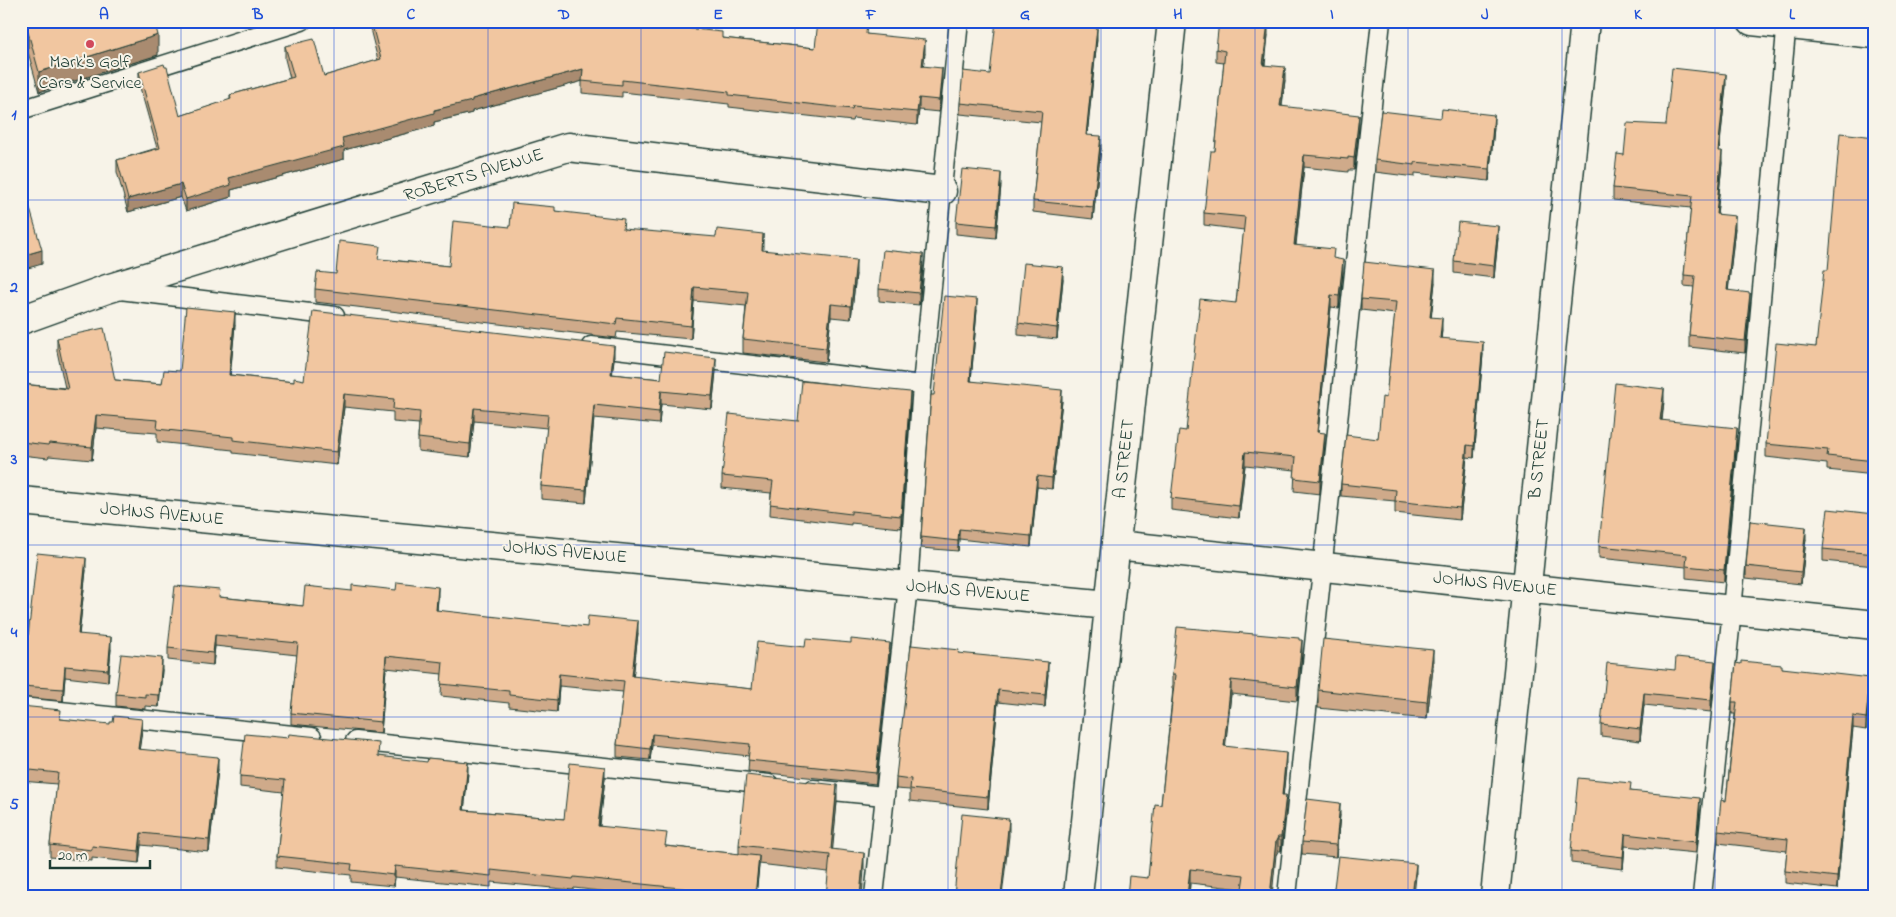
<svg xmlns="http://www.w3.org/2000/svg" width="1896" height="917" viewBox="0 0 1896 917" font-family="'Indie Flower',sans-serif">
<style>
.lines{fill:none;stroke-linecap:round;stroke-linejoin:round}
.lane-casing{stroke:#1f3d34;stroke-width:21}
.street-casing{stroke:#1f3d34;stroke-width:31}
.lane{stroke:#f7f3e8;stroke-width:18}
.street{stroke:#f7f3e8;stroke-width:28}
.wall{fill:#cfaa8a;stroke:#1f3d34}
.shaded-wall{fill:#a98b70;stroke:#1f3d34}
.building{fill:#f1c6a0;stroke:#1f3d34}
.grid{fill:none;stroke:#1d4ed8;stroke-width:1;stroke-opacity:0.55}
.poi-dot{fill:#d1495b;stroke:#f7f3e8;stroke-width:2}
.labels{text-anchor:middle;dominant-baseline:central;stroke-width:4;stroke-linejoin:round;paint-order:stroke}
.poi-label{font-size:18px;fill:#1f3d34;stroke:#f7f3e8}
.street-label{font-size:18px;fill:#1f3d34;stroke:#f7f3e8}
.neatline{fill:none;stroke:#1d4ed8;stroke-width:2}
.grid-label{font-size:16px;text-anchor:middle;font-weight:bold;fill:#1d4ed8}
</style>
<rect width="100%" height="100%" fill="#f7f3e8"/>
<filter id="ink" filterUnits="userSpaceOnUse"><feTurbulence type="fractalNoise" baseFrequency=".02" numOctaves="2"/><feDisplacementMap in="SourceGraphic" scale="10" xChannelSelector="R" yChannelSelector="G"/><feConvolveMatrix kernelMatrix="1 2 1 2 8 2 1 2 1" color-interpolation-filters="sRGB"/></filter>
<g filter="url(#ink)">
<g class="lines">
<g class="lane-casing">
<path id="lane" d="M 21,110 L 302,21
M 120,290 L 335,316
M 591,346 L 922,385 L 959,21
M 21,707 L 312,737
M 355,741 L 769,784
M 813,789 L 884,796
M 874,896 L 908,586 L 922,385
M 1287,896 L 1381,21
M 1702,896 L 1732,610 L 1787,21"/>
</g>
<g class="street-casing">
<path id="street" d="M 1752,21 L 1875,34
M 21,320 L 107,289 L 568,147 L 942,191
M 21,501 L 1109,605
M 1116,545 L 1875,625
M 1078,896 L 1172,21
M 1495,896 L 1585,21"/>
</g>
<use href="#lane" class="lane"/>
<use href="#street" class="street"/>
</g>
<path class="wall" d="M 21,21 L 158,55 L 39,92 L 28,52 Z
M 368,21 L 677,21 L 676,27 L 722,38 L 815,48 L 867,34 L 925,53 L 923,66 L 942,80 L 939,112 L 919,110 L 917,125 L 853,118 L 852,121 L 729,107 L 729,104 L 622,92 L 622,97 L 582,93 L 582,81 L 472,111 L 472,113 L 434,122 L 434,126 L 344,150 L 344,159 L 231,190 L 231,197 L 186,211 L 181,197 L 128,212 L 117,172 L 117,160 L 157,148 L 139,84 L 139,72 L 180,116 L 230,100 L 230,95 L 290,78 L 285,59 L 285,46 L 324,76 L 378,60 Z
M 1268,35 L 1265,65 L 1285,80 L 1282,106 L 1359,127 L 1354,170 L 1348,170 L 1348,172 L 1304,167 L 1296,245 L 1334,259 L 1343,272 L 1339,308 L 1331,307 L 1318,432 L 1325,445 L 1320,494 L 1294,491 L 1295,470 L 1245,465 L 1239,518 L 1171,510 L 1171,498 L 1186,431 L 1236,303 L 1244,230 L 1204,225 L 1204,213 L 1215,151 L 1224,63 L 1216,62 L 1216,49 Z
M 1097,39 L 1087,135 L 1101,148 L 1093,219 L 1033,212 L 1033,201 L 1041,122 L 960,114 L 960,103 L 990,74 Z
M 1726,86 L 1719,151 L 1722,163 L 1717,214 L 1735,228 L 1728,290 L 1750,304 L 1745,353 L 1689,347 L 1689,335 L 1694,287 L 1684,286 L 1684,275 L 1691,208 L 1613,200 L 1613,188 L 1624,155 Z
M 1494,127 L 1489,181 L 1415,173 L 1415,177 L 1375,172 L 1375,160 Z
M 1875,137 L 1875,475 L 1827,470 L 1827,464 L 1766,457 L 1766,444 L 1816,347 L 1828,270 Z
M 1001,185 L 996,238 L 956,234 L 956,222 Z
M 555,211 L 624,229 L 763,251 L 856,274 L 851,319 L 831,317 L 826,362 L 743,353 L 743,339 L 746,306 L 694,301 L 691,339 L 617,332 L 616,338 L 315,302 L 315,289 L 336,274 L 380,259 L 449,266 L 510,227 Z
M 1498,238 L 1494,278 L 1454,273 L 1454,261 Z
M 923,266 L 919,305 L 879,301 L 879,289 Z
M 1063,279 L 1057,339 L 1018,335 L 1018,323 Z
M 1435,282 L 1431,317 L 1442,330 L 1441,338 L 1483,354 L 1474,458 L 1467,457 L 1460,520 L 1395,513 L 1395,501 L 1341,496 L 1341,484 L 1378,439 L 1386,398 L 1395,314 L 1361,310 L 1361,299 Z
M 977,310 L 971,381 L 1062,401 L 1052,489 L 1037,487 L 1031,547 L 959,539 L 958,551 L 921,548 L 921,537 L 934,395 Z
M 235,325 L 230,375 L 294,382 L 304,380 L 614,359 L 612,374 L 661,379 L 716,371 L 712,409 L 661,404 L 659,424 L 594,418 L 586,503 L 541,499 L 541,486 L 547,428 L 474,421 L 470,457 L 418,451 L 418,438 L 419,424 L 393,422 L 393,412 L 344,407 L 337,465 L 233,453 L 233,450 L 157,442 L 157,433 L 96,428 L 92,460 L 49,456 L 48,458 L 21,455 L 21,384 L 65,388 L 57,351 L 57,338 L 115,380 L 162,384 L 180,371 Z
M 1664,401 L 1662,421 L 1737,440 L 1724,582 L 1686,578 L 1686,567 L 1599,558 L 1599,546 Z
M 910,404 L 901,528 L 851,523 L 851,525 L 770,515 L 771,493 L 722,488 L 722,476 L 798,421 Z
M 1875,514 L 1875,566 L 1823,561 L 1823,549 Z
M 1806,539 L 1801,584 L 1746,578 L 1746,566 Z
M 86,570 L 79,634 L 111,649 L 108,682 L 65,677 L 63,701 L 21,697 L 21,637 L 28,637 Z
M 352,591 L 438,598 L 437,611 L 638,633 L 633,677 L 752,689 L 805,647 L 890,655 L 876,784 L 748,771 L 749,756 L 652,745 L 650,760 L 617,757 L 617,745 L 623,692 L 559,686 L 557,712 L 509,707 L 509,703 L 441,696 L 442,674 L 386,668 L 381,733 L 291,724 L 291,713 L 297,655 L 215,646 L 213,665 L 168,660 L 168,648 L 220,597 L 303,606 Z
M 959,653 L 1048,674 L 1045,707 L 998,702 L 988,809 L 910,801 L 910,790 L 896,789 L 896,777 Z
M 1302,654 L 1297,701 L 1231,694 L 1225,746 L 1286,767 L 1283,795 L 1286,809 L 1281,851 L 1278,851 L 1276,855 L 1242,889 L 1190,883 L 1189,896 L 1127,896 L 1148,878 L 1161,805 L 1173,689 L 1172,689 L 1172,675 Z
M 1433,668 L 1427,719 L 1318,708 L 1318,690 Z
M 1782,668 L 1870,689 L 1866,730 L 1853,728 L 1837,889 L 1785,883 L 1785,871 L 1787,851 L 1718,843 L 1718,831 L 1726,801 L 1735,714 L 1732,714 L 1732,702 Z
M 162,670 L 159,707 L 145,706 L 145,709 L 116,706 L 116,694 Z
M 1675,670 L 1715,673 L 1711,712 L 1644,705 L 1640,741 L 1601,736 L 1601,724 Z
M 21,706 L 61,719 L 142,730 L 139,749 L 218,769 L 209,852 L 141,845 L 139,863 L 92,858 L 92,861 L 50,857 L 50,845 L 57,784 L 21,781 Z
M 379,757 L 468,773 L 464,810 L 564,819 L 605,778 L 600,826 L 666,846 L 739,854 L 739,845 L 837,802 L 832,850 L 864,870 L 828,872 L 759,864 L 756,896 L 644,896 L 574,888 L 573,890 L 491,882 L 491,887 L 395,877 L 394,886 L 351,882 L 351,875 L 277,867 L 277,856 L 284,792 L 240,787 L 240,776 Z
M 1631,791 L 1700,810 L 1696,853 L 1625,846 L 1623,869 L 1571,863 L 1571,851 Z
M 1340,815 L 1336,857 L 1302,854 L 1302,842 Z"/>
<path class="shaded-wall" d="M 218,21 L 231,21 L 218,26 Z
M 1268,22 L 1268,35 L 1263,78 L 1263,65 Z
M 1097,28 L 1097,39 L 1086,146 L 1086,135 Z
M 28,32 L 28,52 L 21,55 L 21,34 Z
M 158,35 L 158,55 L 39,92 L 39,72 Z
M 925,40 L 925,53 L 922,78 L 922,66 Z
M 1285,67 L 1285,80 L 1280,119 L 1280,106 Z
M 942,68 L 942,80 L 939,112 L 939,100 Z
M 583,69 L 583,81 L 472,111 L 472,113 L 434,122 L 434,126 L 344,150 L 344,159 L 231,190 L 231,197 L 186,211 L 186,199 L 229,178 L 342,138 L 472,99 Z
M 1726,74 L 1726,86 L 1718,163 L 1718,151 Z
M 919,98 L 919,110 L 917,125 L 917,112 Z
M 1359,115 L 1359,127 L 1354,170 L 1354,158 Z
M 1494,115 L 1494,127 L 1489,181 L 1489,169 Z
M 1101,136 L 1101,148 L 1093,219 L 1093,207 Z
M 1722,151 L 1722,163 L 1716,226 L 1716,214 Z
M 1304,155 L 1304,167 L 1294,258 L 1294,245 Z
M 1001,173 L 1001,185 L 996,238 L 996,226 Z
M 181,184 L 181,197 L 128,212 L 128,199 Z
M 1735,216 L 1735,228 L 1727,302 L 1727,290 Z
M 1498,226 L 1498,238 L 1494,278 L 1494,266 Z
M 763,234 L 763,248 L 762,264 L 762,250 Z
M 42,250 L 42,264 L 21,270 L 21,256 Z
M 923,254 L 923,266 L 919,305 L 919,293 Z
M 856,260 L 856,274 L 851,319 L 851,306 Z
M 1343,260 L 1343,272 L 1339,308 L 1339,296 Z
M 1063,267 L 1063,279 L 1057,339 L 1057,328 Z
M 1435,270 L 1435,282 L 1430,329 L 1430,317 Z
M 694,287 L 694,301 L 691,339 L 691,326 Z
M 1750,293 L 1750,304 L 1745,353 L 1745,341 Z
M 1331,295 L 1331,307 L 1317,444 L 1317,432 Z
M 977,299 L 977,310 L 970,392 L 970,381 Z
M 831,304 L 831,317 L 826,362 L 826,348 Z
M 235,312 L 235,325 L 229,388 L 229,375 Z
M 1442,318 L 1442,330 L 1440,350 L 1440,338 Z
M 1483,342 L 1483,354 L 1474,458 L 1474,446 Z
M 614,346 L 614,359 L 611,387 L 611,374 Z
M 716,358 L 716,371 L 712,409 L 712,396 Z
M 1664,389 L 1664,401 L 1660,432 L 1660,420 Z
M 1062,390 L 1062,401 L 1052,489 L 1052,478 Z
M 661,391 L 661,404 L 659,424 L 659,412 Z
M 910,392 L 910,404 L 901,528 L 901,516 Z
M 344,394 L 344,407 L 337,465 L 337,452 Z
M 594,405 L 594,418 L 586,503 L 586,490 Z
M 474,408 L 474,421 L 470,457 L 470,444 Z
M 96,415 L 96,428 L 92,460 L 92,447 Z
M 1737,428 L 1737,440 L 1724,582 L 1724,570 Z
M 1325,433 L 1325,445 L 1320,494 L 1320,481 Z
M 1467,445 L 1467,457 L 1460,520 L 1460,508 Z
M 1245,452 L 1245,465 L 1239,518 L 1239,506 Z
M 1037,476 L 1037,487 L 1031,547 L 1031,536 Z
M 1806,527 L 1806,539 L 1801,584 L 1801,572 Z
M 959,529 L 959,539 L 958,551 L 958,541 Z
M 86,558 L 86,570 L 78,645 L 78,634 Z
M 438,587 L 438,598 L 436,622 L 436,610 Z
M 638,621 L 638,633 L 632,688 L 632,676 Z
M 215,635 L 215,646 L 213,665 L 213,653 Z
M 111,637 L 111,649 L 108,682 L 108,670 Z
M 1302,640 L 1302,654 L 1297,701 L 1297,687 Z
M 890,643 L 890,655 L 876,784 L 876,773 Z
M 1433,650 L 1433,668 L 1427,719 L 1427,702 Z
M 386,656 L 386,668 L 381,733 L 381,722 Z
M 162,658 L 162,670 L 159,707 L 159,695 Z
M 1715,661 L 1715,673 L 1711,712 L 1711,700 Z
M 1048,662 L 1048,674 L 1045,707 L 1045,695 Z
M 65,666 L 65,677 L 63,701 L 63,689 Z
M 559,674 L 559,686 L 557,712 L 557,700 Z
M 1870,678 L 1870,689 L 1866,730 L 1866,718 Z
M 1231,680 L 1231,694 L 1224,760 L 1224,746 Z
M 998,690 L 998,702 L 988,809 L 988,797 Z
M 1644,693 L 1644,705 L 1640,741 L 1640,729 Z
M 1853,716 L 1853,728 L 1837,889 L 1837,877 Z
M 142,719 L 142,730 L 138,760 L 138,749 Z
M 652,734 L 652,745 L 650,760 L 650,749 Z
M 1286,753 L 1286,767 L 1282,809 L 1282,795 Z
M 218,757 L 218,769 L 209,852 L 209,840 Z
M 468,762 L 468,773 L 463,822 L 463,810 Z
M 605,767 L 605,778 L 598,837 L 598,826 Z
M 837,785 L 837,802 L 831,867 L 831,849 Z
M 1286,795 L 1286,809 L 1281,851 L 1281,837 Z
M 1700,798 L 1700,810 L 1696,853 L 1696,842 Z
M 1340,803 L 1340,815 L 1336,857 L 1336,845 Z
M 1009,819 L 1009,836 L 1002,896 L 1001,896 Z
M 141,833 L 141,845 L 139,863 L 139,851 Z
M 1625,834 L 1625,846 L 1623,869 L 1623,857 Z
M 1278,837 L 1278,851 L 1276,855 L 1272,896 L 1270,896 L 1276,841 Z
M 864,853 L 864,870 L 862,896 L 860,896 Z
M 759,856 L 759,867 L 756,896 L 755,896 Z
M 1416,864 L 1416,876 L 1414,896 L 1412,896 Z
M 395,866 L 395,877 L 394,886 L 394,875 Z
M 1190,869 L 1190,883 L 1189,896 L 1187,896 Z"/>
<path class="building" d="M 21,21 L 154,21 L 158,35 L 39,72 L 28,32 L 21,34 Z
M 371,21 L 675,21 L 674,27 L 722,32 L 722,38 L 815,48 L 818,21 L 850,21 L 867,23 L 866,34 L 925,40 L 922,66 L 942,68 L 939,100 L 919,98 L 917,112 L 853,106 L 852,109 L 729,95 L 729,92 L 622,80 L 622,85 L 582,81 L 583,69 L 472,99 L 472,101 L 434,110 L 434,113 L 342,138 L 344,147 L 229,178 L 231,185 L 186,199 L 181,184 L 128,199 L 117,160 L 160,148 L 139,72 L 164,64 L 165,67 L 167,67 L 180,116 L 231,99 L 230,95 L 294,77 L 285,46 L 314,39 L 324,76 L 381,59 Z
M 996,21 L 1040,21 L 1097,28 L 1086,135 L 1101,136 L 1093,207 L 1033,201 L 1042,111 L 960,103 L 963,71 L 990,74 Z
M 1219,21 L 1259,21 L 1268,22 L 1263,65 L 1285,67 L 1280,106 L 1359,115 L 1354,158 L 1348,157 L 1348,159 L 1304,155 L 1294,245 L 1334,249 L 1333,258 L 1343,260 L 1339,296 L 1331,295 L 1317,432 L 1325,433 L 1320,481 L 1294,478 L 1296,457 L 1245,452 L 1239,506 L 1171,498 L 1179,430 L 1186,431 L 1200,299 L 1236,303 L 1245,217 L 1204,213 L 1211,151 L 1215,151 L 1225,51 L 1216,49 Z
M 1672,68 L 1726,74 L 1718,151 L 1722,151 L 1716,214 L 1735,216 L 1727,290 L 1750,293 L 1745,341 L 1689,335 L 1695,276 L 1684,275 L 1692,196 L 1613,188 L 1617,154 L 1624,155 L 1627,123 L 1666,125 Z
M 1442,109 L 1494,115 L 1489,169 L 1415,162 L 1415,165 L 1375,160 L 1381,111 L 1441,118 Z
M 1840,133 L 1875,137 L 1875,345 L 1874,353 L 1875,353 L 1875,461 L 1827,456 L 1828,450 L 1766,444 L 1776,343 L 1816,347 L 1824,270 L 1828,270 Z
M 962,169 L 1001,173 L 996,226 L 956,222 Z
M 21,178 L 42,250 L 21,256 Z
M 512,203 L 555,207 L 555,211 L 624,219 L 623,229 L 716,237 L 717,229 L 763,234 L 762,250 L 856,260 L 851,306 L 831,304 L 826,348 L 743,339 L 748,292 L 694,287 L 691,326 L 617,318 L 616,324 L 315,289 L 317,272 L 336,274 L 339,241 L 380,246 L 378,259 L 449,266 L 453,221 L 510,227 Z
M 1458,222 L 1498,226 L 1494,266 L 1454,261 Z
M 883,250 L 923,254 L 919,293 L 879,289 Z
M 1364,262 L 1435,270 L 1430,317 L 1442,318 L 1440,338 L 1483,342 L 1474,446 L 1467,445 L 1460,508 L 1395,501 L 1396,490 L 1341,484 L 1346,435 L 1378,439 L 1382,397 L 1386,398 L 1396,302 L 1361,299 Z
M 1024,263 L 1063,267 L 1057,328 L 1018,323 Z
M 944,296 L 977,299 L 970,381 L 1062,390 L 1052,478 L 1037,476 L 1031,536 L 959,529 L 958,541 L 921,537 L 931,395 L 934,395 Z
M 186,307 L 235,312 L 229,375 L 294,382 L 294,378 L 304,380 L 313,311 L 614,346 L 611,374 L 661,379 L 664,352 L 716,358 L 712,396 L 661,391 L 659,412 L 594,405 L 586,490 L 541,486 L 548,415 L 474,408 L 470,444 L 418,438 L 420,412 L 393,409 L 394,399 L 344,394 L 337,452 L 233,440 L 233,437 L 157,429 L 158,420 L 96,415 L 92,447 L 49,443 L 48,445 L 21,442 L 21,384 L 68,389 L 57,338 L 104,328 L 115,380 L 162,384 L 164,370 L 180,371 Z
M 802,381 L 910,392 L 901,516 L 851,511 L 851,514 L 770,504 L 773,481 L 722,476 L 729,414 L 798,421 Z
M 1615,383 L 1664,389 L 1660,420 L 1737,428 L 1724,570 L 1686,566 L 1687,555 L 1599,546 Z
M 1828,509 L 1875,514 L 1875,554 L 1823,549 Z
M 1750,521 L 1806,527 L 1801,572 L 1746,566 Z
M 37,553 L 86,558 L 78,634 L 111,637 L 108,670 L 65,666 L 63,689 L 21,686 L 21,637 L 28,637 Z
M 397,582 L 438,587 L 436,610 L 587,627 L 588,616 L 638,621 L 632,676 L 752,689 L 757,642 L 805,647 L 806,639 L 851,643 L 851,639 L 890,643 L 876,773 L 748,760 L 750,744 L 652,734 L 650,749 L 617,745 L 624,681 L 559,674 L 557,700 L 509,695 L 509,691 L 441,684 L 443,662 L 386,656 L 381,722 L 291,713 L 298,643 L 215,635 L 213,653 L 168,648 L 175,586 L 220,590 L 219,597 L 303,606 L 305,586 L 352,591 L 352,585 L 396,590 Z
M 1177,627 L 1299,638 L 1299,640 L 1302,640 L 1297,687 L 1231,680 L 1224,746 L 1286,753 L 1282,795 L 1286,795 L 1281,837 L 1278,837 L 1276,841 L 1270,896 L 1241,896 L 1244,875 L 1190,869 L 1187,896 L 1127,896 L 1129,876 L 1148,878 L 1155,804 L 1161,805 L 1175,675 L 1172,675 Z
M 1323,639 L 1433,650 L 1427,702 L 1318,690 Z
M 911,645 L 959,650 L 958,653 L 1048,662 L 1045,695 L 998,690 L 988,797 L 910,789 L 911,779 L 896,777 Z
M 121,654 L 162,658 L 159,695 L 145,694 L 145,697 L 116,694 Z
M 1676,657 L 1715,661 L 1711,700 L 1644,693 L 1640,729 L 1601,724 L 1607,663 L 1675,670 Z
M 1741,661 L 1782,665 L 1782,668 L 1870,678 L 1866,718 L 1853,716 L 1837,877 L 1785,871 L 1788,839 L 1718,831 L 1721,800 L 1726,801 L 1733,737 L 1737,702 L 1732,702 L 1736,663 L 1741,664 Z
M 21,706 L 61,710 L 60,719 L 110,724 L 110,722 L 113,722 L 114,716 L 142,719 L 138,749 L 218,757 L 209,840 L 141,833 L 139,851 L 92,846 L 92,850 L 50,845 L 58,773 L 21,769 Z
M 245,734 L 288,738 L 289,734 L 379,743 L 378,756 L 427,762 L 428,758 L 468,762 L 463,810 L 564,819 L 570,763 L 605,767 L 598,826 L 667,833 L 665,846 L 759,856 L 755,896 L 689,896 L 690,889 L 574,877 L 573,879 L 491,870 L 491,876 L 395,866 L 394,875 L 351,870 L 352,864 L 277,856 L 285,780 L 240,776 Z
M 746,775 L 837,785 L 831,849 L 864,853 L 860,896 L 826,896 L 830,855 L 739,845 Z
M 1578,778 L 1631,783 L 1630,791 L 1700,798 L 1696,842 L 1625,834 L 1623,857 L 1571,851 Z
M 1307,799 L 1340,803 L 1336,845 L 1302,842 Z
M 962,814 L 1009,819 L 1001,896 L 954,896 Z
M 1338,856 L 1416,864 L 1412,896 L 1333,896 Z"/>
</g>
<path class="grid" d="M 181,21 L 181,896M 334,21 L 334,896M 488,21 L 488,896M 641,21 L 641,896M 795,21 L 795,896M 948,21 L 948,896M 1101,21 L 1101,896M 1255,21 L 1255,896M 1408,21 L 1408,896M 1562,21 L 1562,896M 1715,21 L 1715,896M 21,200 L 1875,200M 21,372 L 1875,372M 21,545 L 1875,545M 21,717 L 1875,717"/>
<circle class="poi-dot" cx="90" cy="44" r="5"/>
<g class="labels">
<g class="poi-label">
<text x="90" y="63">Mark's Golf<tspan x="90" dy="21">Cars &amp; Service</tspan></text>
</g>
<g class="street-label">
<text transform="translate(474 176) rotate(-17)">ROBERTS AVENUE</text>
<text transform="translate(1125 459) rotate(-84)">A STREET</text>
<text transform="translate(1540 459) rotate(-84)">B STREET</text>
<text transform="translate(162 515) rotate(5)">JOHNS AVENUE</text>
<text transform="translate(565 553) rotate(5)">JOHNS AVENUE</text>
<text transform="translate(1495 585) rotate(6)">JOHNS AVENUE</text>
<text transform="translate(968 592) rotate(5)">JOHNS AVENUE</text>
</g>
</g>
<rect width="1896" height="917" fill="none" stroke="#f7f3e8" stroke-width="55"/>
<path d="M50 860v8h100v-8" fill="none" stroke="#1f3d34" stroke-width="2.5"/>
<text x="58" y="860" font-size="15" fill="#1f3d34" stroke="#f7f3e8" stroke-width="4" paint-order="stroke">20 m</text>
<rect x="28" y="28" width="1840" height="862" class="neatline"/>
<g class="grid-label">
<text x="104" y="19">A</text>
<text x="258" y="19">B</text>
<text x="411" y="19">C</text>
<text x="564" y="19">D</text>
<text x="718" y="19">E</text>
<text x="871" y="19">F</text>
<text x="1025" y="19">G</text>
<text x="1178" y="19">H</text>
<text x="1332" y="19">I</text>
<text x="1485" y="19">J</text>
<text x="1638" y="19">K</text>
<text x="1792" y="19">L</text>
<text x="14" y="119">1</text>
<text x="14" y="292">2</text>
<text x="14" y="464">3</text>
<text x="14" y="637">4</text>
<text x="14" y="809">5</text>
</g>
</svg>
